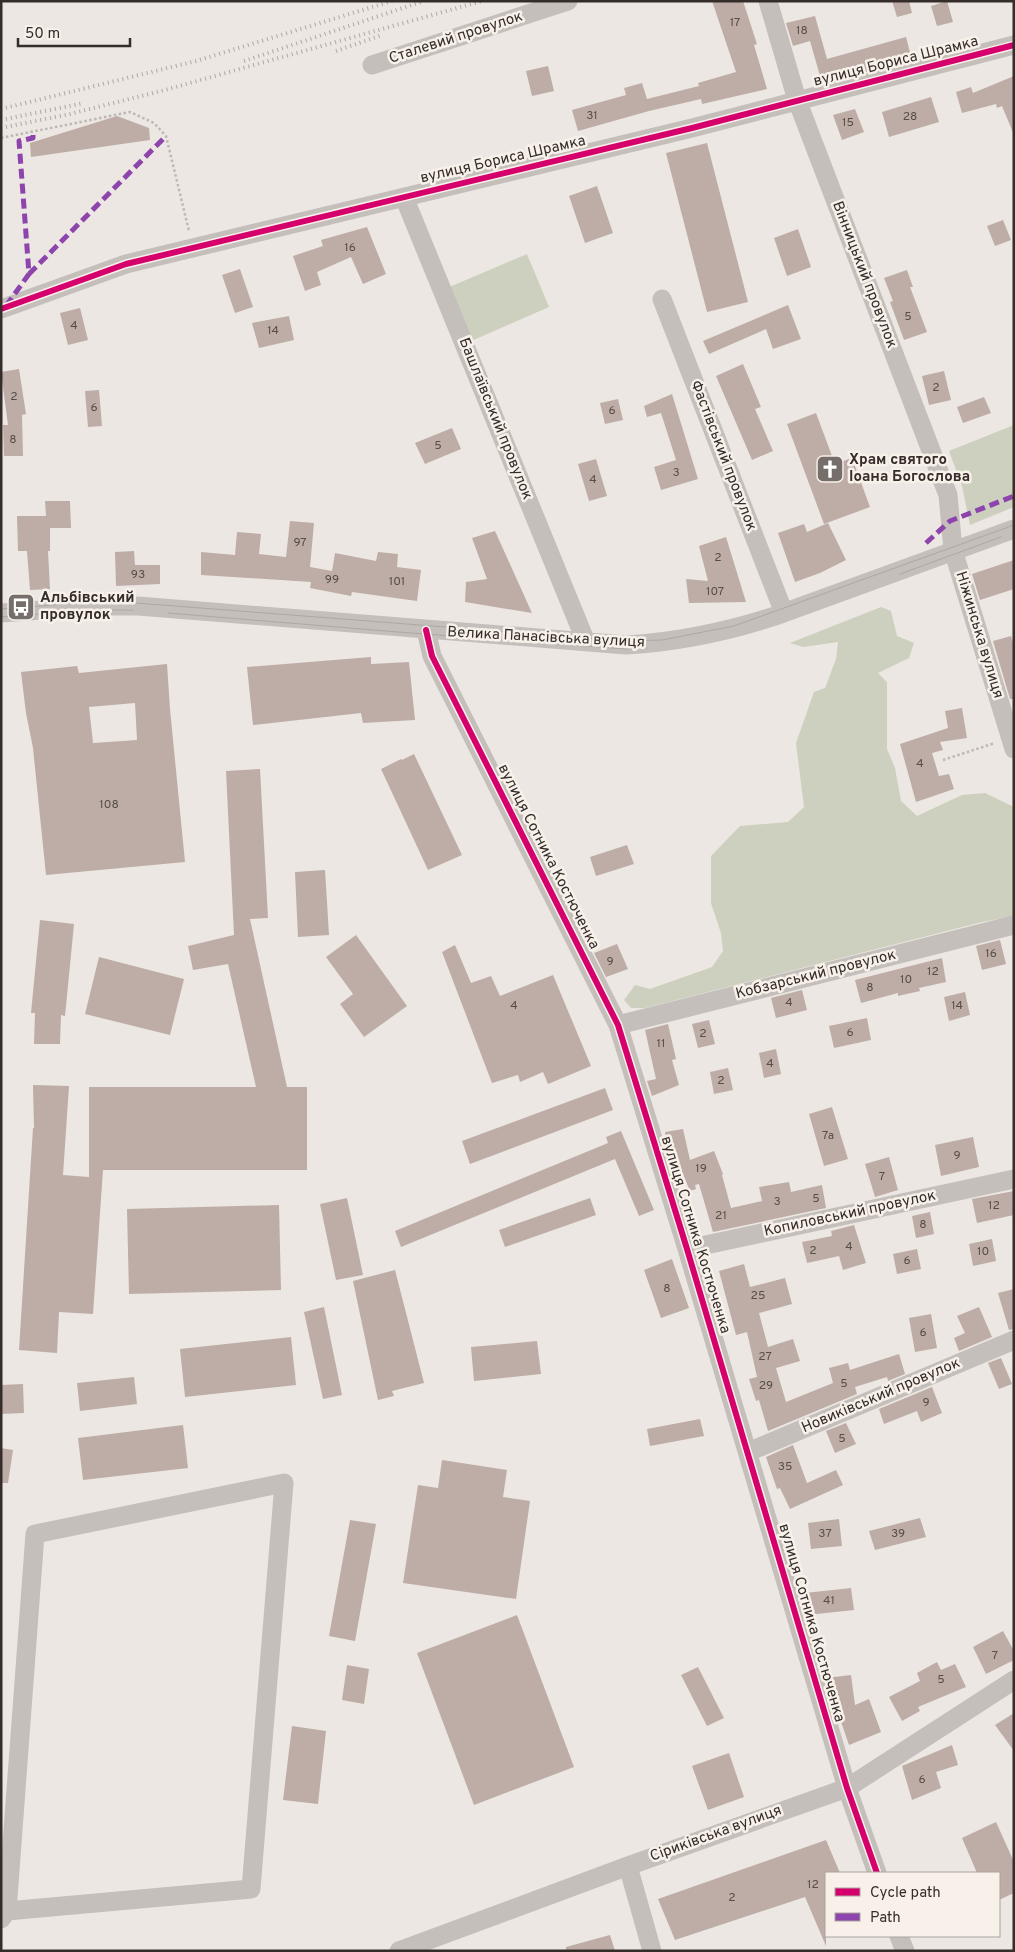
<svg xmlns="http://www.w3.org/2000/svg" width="1015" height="1952" viewBox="0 0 1015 1952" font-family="Overpass,sans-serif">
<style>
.green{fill:#cdd0be}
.building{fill:#beada6;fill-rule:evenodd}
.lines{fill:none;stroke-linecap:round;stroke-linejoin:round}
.path{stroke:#bdb8b4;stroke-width:2.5;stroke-dasharray:2.5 2.5;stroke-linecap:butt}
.minor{stroke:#c4bfbb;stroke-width:19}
.tram{stroke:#aca8a5;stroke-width:1}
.rail{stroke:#aca8a5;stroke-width:4;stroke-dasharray:1 4;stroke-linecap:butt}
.quiet{stroke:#8e44ad;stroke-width:5;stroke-dasharray:10 5;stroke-linecap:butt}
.cycleway-casing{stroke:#f8f1ea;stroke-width:9}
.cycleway{stroke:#d6006c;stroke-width:6}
.labels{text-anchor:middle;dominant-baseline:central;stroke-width:5;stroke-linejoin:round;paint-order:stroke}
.number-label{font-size:12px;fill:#574d49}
.street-label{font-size:15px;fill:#352d2a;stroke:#f8f1ea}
.poi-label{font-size:15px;font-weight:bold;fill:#352d2a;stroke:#f8f1ea;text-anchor:start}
</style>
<rect width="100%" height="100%" fill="#ece7e2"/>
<path class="green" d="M 527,254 L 549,307 L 469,342 L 447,288 Z
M 1014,425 L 1014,507 L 970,525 L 962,486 L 949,451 Z
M 881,607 L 891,611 L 897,636 L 914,643 L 909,658 L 878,673 L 887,682 L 887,749 L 895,768 L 901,801 L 917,816 L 962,795 L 985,793 L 1014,807 L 1014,916 L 982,922 L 645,1008 L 631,1008 L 624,1000 L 635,985 L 650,989 L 712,967 L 723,951 L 721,933 L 711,903 L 711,856 L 740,826 L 788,822 L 804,807 L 796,743 L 814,692 L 825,688 L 836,659 L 838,642 L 803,647 L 790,643 Z"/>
<path class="building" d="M 712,1 L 743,1 L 757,44 L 754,45 L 767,89 L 702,104 L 701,99 L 649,111 L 578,131 L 572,110 L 626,95 L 624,88 L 642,83 L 647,99 L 699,86 L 698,83 L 736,72 Z
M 892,1 L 909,1 L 912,13 L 897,17 Z
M 947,1 L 953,22 L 937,26 L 931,6 Z
M 815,16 L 827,59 L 906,37 L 912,60 L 822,83 L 810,41 L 793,46 L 786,23 Z
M 548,66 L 554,91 L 532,96 L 526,71 Z
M 1014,76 L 1014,135 L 1002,106 L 997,108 L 996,104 L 962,113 L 956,92 L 971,87 L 973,93 Z
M 931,97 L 939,122 L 889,137 L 882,112 Z
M 855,109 L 864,132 L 842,140 L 833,115 Z
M 117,116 L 149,128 L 150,140 L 31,157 L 30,143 Z
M 707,143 L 748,302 L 707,312 L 666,153 Z
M 597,186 L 613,233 L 585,243 L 569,196 Z
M 1003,220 L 1011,240 L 995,246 L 987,226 Z
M 367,227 L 386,274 L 363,284 L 351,257 L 317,272 L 321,285 L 305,291 L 293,256 L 323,246 L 321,240 Z
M 798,229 L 811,267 L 787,276 L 774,238 Z
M 240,269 L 253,307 L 235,313 L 222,275 Z
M 907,270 L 913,287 L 910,287 L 927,332 L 904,340 L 890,302 L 893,301 L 884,278 Z
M 788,305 L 801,339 L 773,349 L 766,329 L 709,354 L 703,341 Z
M 80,308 L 88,340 L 68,345 L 60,313 Z
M 289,316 L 294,340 L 259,348 L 252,323 Z
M 743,364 L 761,407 L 755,409 L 773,451 L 752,460 L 716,376 Z
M 19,369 L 26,414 L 22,415 L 23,456 L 4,456 L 3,425 L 8,425 L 1,372 Z
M 944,371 L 951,400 L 929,405 L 922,376 Z
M 99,390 L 102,426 L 88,427 L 85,391 Z
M 672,394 L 698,479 L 661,490 L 654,467 L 676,460 L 661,413 L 647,417 L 644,406 Z
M 984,397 L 991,413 L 963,423 L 957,407 Z
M 618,399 L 623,420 L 605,424 L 600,403 Z
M 816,413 L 835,464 L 852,458 L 870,507 L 824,524 L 787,424 Z
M 452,428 L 461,449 L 425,464 L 415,443 Z
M 596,459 L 607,496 L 589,501 L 578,464 Z
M 45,501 L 70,501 L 71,528 L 50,528 L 50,551 L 48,551 L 50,589 L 30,590 L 27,551 L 18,551 L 17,516 L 46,516 Z
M 290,521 L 314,523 L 310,567 L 332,571 L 335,553 L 376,561 L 378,552 L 398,554 L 397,567 L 421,570 L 417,601 L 352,592 L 351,596 L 310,588 L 311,582 L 201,575 L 201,552 L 235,555 L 237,532 L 261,534 L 259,554 L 286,557 Z
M 828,523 L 846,560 L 820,573 L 795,582 L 778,533 L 804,524 L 807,532 Z
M 495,531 L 532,613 L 465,602 L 466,582 L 487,579 L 472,538 Z
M 726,537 L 746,602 L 689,603 L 686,579 L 708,581 L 699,546 Z
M 134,551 L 135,565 L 160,565 L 160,584 L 116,586 L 115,552 Z
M 1014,560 L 1014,589 L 980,600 L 972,574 Z
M 1011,636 L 1014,646 L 1014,699 L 1010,699 L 993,641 Z
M 371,657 L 371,664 L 409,662 L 415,720 L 363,723 L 361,713 L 253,725 L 247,667 Z
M 167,664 L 170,709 L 185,862 L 46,875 L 33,748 L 26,713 L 21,672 L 77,666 L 79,673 ZM 135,703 L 137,740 L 93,743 L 89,707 Z
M 962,708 L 967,738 L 940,742 L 943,750 L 932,753 L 939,776 L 949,774 L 954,789 L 916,802 L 900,744 L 948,728 L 945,711 Z
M 414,754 L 462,855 L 428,870 L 381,769 L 401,759 L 402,760 Z
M 260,769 L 268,918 L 250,919 L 287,1087 L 307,1087 L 307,1170 L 103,1170 L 93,1314 L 59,1312 L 57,1353 L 19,1350 L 33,1128 L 34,1128 L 33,1085 L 69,1086 L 63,1175 L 89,1177 L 89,1087 L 256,1087 L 228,964 L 193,970 L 188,946 L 234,935 L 226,771 Z
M 627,845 L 634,864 L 596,876 L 590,857 Z
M 325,870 L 329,935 L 298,937 L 295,872 Z
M 40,920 L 74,924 L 65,1016 L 61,1015 L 60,1044 L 34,1044 L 35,1013 L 31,1013 Z
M 356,935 L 407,1006 L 364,1037 L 340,1004 L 353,994 L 326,957 Z
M 1000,940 L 1006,964 L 982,970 L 976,946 Z
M 617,944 L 628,969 L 606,977 L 594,953 Z
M 455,945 L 471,983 L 491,976 L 500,996 L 553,975 L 591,1066 L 548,1084 L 543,1072 L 520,1082 L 518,1075 L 492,1083 L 442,952 Z
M 99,957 L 184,979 L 170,1035 L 85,1014 Z
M 942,958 L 946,982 L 919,988 L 920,991 L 898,996 L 898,993 L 861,1003 L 855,980 Z
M 802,990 L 807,1010 L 776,1018 L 771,998 Z
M 965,992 L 970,1015 L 949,1021 L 944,997 Z
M 867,1018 L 871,1040 L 834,1048 L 829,1026 Z
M 709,1020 L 715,1044 L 698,1048 L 692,1024 Z
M 668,1024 L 676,1059 L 672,1060 L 679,1085 L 652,1096 L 647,1081 L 656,1079 L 645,1030 Z
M 776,1049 L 781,1074 L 764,1078 L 759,1053 Z
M 728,1068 L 733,1090 L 714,1094 L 710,1072 Z
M 605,1088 L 613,1110 L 470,1164 L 462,1141 Z
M 832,1107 L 848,1159 L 824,1166 L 809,1114 Z
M 683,1129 L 690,1160 L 714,1151 L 723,1174 L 722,1175 L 731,1208 L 762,1201 L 759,1187 L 789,1182 L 791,1192 L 822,1185 L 826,1208 L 713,1232 L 699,1184 L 695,1185 L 696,1189 L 690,1191 L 676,1157 L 671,1158 L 665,1132 Z
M 621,1131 L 654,1210 L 639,1216 L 615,1159 L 401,1247 L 395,1231 L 608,1143 L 606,1137 Z
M 973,1137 L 979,1167 L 941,1176 L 935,1145 Z
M 889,1157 L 898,1190 L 875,1197 L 865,1164 Z
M 1014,1191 L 1014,1215 L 977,1223 L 972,1199 Z
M 347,1198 L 363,1275 L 336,1280 L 320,1204 Z
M 590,1198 L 596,1215 L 505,1247 L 499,1230 Z
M 279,1205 L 281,1290 L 129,1294 L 127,1209 Z
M 930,1212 L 934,1234 L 916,1238 L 912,1216 Z
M 854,1225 L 866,1263 L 843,1270 L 839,1256 L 807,1263 L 802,1242 L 832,1236 L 831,1231 Z
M 992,1239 L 996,1261 L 973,1266 L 969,1244 Z
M 917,1249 L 921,1269 L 897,1274 L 893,1254 Z
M 672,1259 L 689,1308 L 661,1318 L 644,1270 Z
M 744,1264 L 750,1287 L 785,1278 L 792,1304 L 759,1313 L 768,1347 L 793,1339 L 800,1361 L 776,1368 L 786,1402 L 833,1383 L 829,1368 L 848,1363 L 850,1370 L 899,1354 L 905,1374 L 888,1381 L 887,1377 L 855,1387 L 857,1394 L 768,1431 L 759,1400 L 756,1401 L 749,1379 L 757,1377 L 747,1332 L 736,1335 L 719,1271 Z
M 395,1270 L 424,1383 L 392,1391 L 394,1396 L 378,1400 L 353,1281 Z
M 1014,1289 L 1014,1329 L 1009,1330 L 998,1293 Z
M 324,1307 L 342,1395 L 323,1399 L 304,1312 Z
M 979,1307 L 992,1337 L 959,1351 L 954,1338 L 965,1333 L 957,1316 Z
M 931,1314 L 937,1348 L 915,1352 L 909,1318 Z
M 291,1337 L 296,1385 L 185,1397 L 180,1349 Z
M 537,1341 L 541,1374 L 474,1381 L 471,1347 Z
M 1001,1358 L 1012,1384 L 999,1389 L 988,1363 Z
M 134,1377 L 137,1404 L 80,1411 L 77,1383 Z
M 23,1384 L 24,1413 L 1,1414 L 1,1385 Z
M 932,1387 L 942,1413 L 921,1422 L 917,1411 L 884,1424 L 879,1409 Z
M 700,1419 L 704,1436 L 650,1446 L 647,1429 Z
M 846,1423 L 856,1444 L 835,1453 L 826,1431 Z
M 183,1425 L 188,1468 L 83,1480 L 78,1438 Z
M 793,1445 L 807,1483 L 836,1470 L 843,1485 L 790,1509 L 780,1488 L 777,1489 L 766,1457 Z
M 1,1448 L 13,1450 L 8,1483 L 1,1483 Z
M 442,1460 L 507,1470 L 503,1497 L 530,1501 L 516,1599 L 403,1583 L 418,1485 L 438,1488 Z
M 920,1518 L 926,1537 L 875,1550 L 869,1531 Z
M 839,1519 L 842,1546 L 811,1549 L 808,1523 Z
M 350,1520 L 376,1524 L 355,1641 L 329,1636 Z
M 851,1588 L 854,1610 L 807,1615 L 805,1593 Z
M 517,1615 L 574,1767 L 474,1805 L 417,1653 Z
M 1003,1631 L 1014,1651 L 1014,1660 L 986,1674 L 973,1647 Z
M 937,1662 L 941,1670 L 955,1664 L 966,1687 L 918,1707 L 920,1711 L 902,1721 L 889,1697 L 920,1681 L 917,1673 Z
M 347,1665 L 369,1669 L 364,1704 L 342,1700 Z
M 698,1667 L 724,1718 L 707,1726 L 681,1675 Z
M 851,1675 L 855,1705 L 869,1699 L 881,1732 L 849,1745 L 826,1678 Z
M 1014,1713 L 1014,1751 L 995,1725 Z
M 292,1726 L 326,1731 L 318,1804 L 283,1800 Z
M 952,1745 L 958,1765 L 936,1772 L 941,1788 L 912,1800 L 902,1766 Z
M 729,1753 L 744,1797 L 708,1810 L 692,1766 Z
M 996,1822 L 1014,1862 L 1014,1893 L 999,1900 L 999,1873 L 977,1873 L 962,1838 Z
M 826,1840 L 840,1873 L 826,1873 L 826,1946 L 805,1897 L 675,1940 L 658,1899 Z
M 610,1935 L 615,1951 L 566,1951 L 566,1947 Z"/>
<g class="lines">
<path class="path" d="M 1,138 L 130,112 L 154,123 L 166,136 L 189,231
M 943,760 L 995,743"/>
<path class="minor" d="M 768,1 L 797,100 L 948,495 L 953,550 L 1014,749
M 372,65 L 568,1
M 404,197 L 586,642
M 662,299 L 784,613
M 1,309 L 126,264 L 692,128 L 1014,45
M 1,613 L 96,606 L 138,606 L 626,645 C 677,642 726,632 775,616 L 1014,529
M 426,630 L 432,656 L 618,1025 L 687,1249 L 847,1788 L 877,1873
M 618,1025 L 1014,925
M 687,1249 L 1014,1179
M 748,1452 L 1014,1340
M 628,1866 L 652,1951
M 1,1919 L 7,1911 L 35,1534 L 284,1483 L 251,1889 L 7,1911
M 899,1936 L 905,1951
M 399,1951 L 628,1866 L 847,1788 L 1014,1680"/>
<path class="tram" d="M 900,574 L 1001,537
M 1,609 L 92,602 L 136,603 L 626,641 L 662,640 L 734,626 L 1014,525
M 168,613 L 398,632 L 626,649 L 647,648
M 1,617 L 93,610 L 133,610"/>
<path class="rail" d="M 336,51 L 382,35
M 244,61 L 424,1
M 1,109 L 196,61 L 392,1
M 1,120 L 84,103
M 1,128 L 70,114 L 165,90 L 482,1"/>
<path class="quiet" d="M 29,274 L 166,136
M 6,306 L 29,274 L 19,141 L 33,138 L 33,133
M 926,543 L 950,521 L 1014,496"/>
<g class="cycleway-casing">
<path id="cycleway" d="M 1,309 L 126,264 L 692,128 L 1014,45
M 426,630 L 432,656 L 618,1025 L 687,1249 L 847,1788 L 877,1873"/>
</g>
<use href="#cycleway" class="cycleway"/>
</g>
<defs>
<g id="church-square" transform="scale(1.4375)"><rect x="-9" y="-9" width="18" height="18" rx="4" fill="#756e6a" stroke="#f8f1ea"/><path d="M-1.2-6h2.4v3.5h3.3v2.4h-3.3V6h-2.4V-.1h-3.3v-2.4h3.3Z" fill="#fff"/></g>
<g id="bus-square" transform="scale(1.4375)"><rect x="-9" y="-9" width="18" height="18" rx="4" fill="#756e6a" stroke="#f8f1ea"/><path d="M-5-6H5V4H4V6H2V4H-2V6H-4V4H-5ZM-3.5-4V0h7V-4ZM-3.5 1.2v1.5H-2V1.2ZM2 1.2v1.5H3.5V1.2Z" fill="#fff"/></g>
</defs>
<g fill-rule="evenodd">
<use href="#church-square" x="830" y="469"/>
<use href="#bus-square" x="21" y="607"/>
</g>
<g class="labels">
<g class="number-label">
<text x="735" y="23">17</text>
<text x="802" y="31">18</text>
<text x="592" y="116">31</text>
<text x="910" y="117">28</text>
<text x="848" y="123">15</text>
<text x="350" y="248">16</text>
<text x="908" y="317">5</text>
<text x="74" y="326">4</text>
<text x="273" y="331">14</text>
<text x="936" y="388">2</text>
<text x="14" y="397">2</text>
<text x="94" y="408">6</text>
<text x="612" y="411">6</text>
<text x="13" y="440">8</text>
<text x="438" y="446">5</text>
<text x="676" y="473">3</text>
<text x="593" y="480">4</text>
<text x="300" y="543">97</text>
<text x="718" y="558">2</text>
<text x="138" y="575">93</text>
<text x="332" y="580">99</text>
<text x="397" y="582">101</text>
<text x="715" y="592">107</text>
<text x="920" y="764">4</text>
<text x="109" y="805">108</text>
<text x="991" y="954">16</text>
<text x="610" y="962">9</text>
<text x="933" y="972">12</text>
<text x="906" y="980">10</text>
<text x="870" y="988">8</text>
<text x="789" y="1003">4</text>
<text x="514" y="1006">4</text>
<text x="957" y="1006">14</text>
<text x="850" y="1033">6</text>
<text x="703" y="1034">2</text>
<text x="661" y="1044">11</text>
<text x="770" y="1064">4</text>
<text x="721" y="1081">2</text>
<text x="828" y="1136">7а</text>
<text x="957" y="1156">9</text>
<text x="701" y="1169">19</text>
<text x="882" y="1177">7</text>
<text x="816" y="1199">5</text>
<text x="777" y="1202">3</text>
<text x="994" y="1206">12</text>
<text x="721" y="1216">21</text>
<text x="923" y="1225">8</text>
<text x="849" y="1247">4</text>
<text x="813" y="1251">2</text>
<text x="983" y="1252">10</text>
<text x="907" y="1261">6</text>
<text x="667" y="1289">8</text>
<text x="758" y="1296">25</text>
<text x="923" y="1333">6</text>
<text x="765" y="1357">27</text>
<text x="844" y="1384">5</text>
<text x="766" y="1386">29</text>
<text x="926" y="1403">9</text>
<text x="842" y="1439">5</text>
<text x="785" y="1467">35</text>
<text x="825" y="1534">37</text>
<text x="898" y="1534">39</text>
<text x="829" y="1601">41</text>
<text x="995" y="1656">7</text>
<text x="941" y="1680">5</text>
<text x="922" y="1780">6</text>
<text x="813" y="1885">12</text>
<text x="732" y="1898">2</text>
</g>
<g class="street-label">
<text transform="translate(456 38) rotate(-18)">Сталевий провулок</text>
<text transform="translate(896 62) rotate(-14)">вулиця Бориса Шрамка</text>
<text transform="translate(503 160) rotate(-13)">вулиця Бориса Шрамка</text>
<text transform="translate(864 275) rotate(69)">Вінницький провулок</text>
<text transform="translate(495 419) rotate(68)">Башлаївський провулок</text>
<text transform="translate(723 456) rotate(69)">Фастівський провулок</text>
<text transform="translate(979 635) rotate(73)">Ніжинська вулиця</text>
<text transform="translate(546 638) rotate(3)">Велика Панасівська вулиця</text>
<text transform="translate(548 857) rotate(63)">вулиця Сотника Костюченка</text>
<text transform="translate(816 975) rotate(-14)">Кобзарський провулок</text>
<text transform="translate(850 1214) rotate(-12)">Копиловський провулок</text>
<text transform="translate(695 1235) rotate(73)">вулиця Сотника Костюченка</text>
<text transform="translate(881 1396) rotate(-23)">Новиківський провулок</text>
<text transform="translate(811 1623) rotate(74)">вулиця Сотника Костюченка</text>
<text transform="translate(716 1834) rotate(-20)">Сіриківська вулиця</text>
</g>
<g class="poi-label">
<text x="849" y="460">Храм святого<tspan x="849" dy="17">Іоана Богослова</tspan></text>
<text x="40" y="598">Альбівський<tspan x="40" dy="17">провулок</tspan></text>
</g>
</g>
<rect width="1015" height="1952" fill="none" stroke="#352d2a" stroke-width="5"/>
<rect x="825" y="1872" width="175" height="65" fill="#f8f1ea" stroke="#aaa39d"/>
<rect x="835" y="1888" width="25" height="8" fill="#d6006c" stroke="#aaa39d"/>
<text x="870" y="1897" font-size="15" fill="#352d2a">Cycle path</text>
<rect x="835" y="1913" width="25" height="8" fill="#8e44ad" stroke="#aaa39d"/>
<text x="870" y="1922" font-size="15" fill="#352d2a">Path</text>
<path d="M18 38v8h112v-8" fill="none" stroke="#352d2a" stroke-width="2.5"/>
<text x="25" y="38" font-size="15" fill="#352d2a" stroke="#f8f1ea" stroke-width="4" paint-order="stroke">50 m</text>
</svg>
